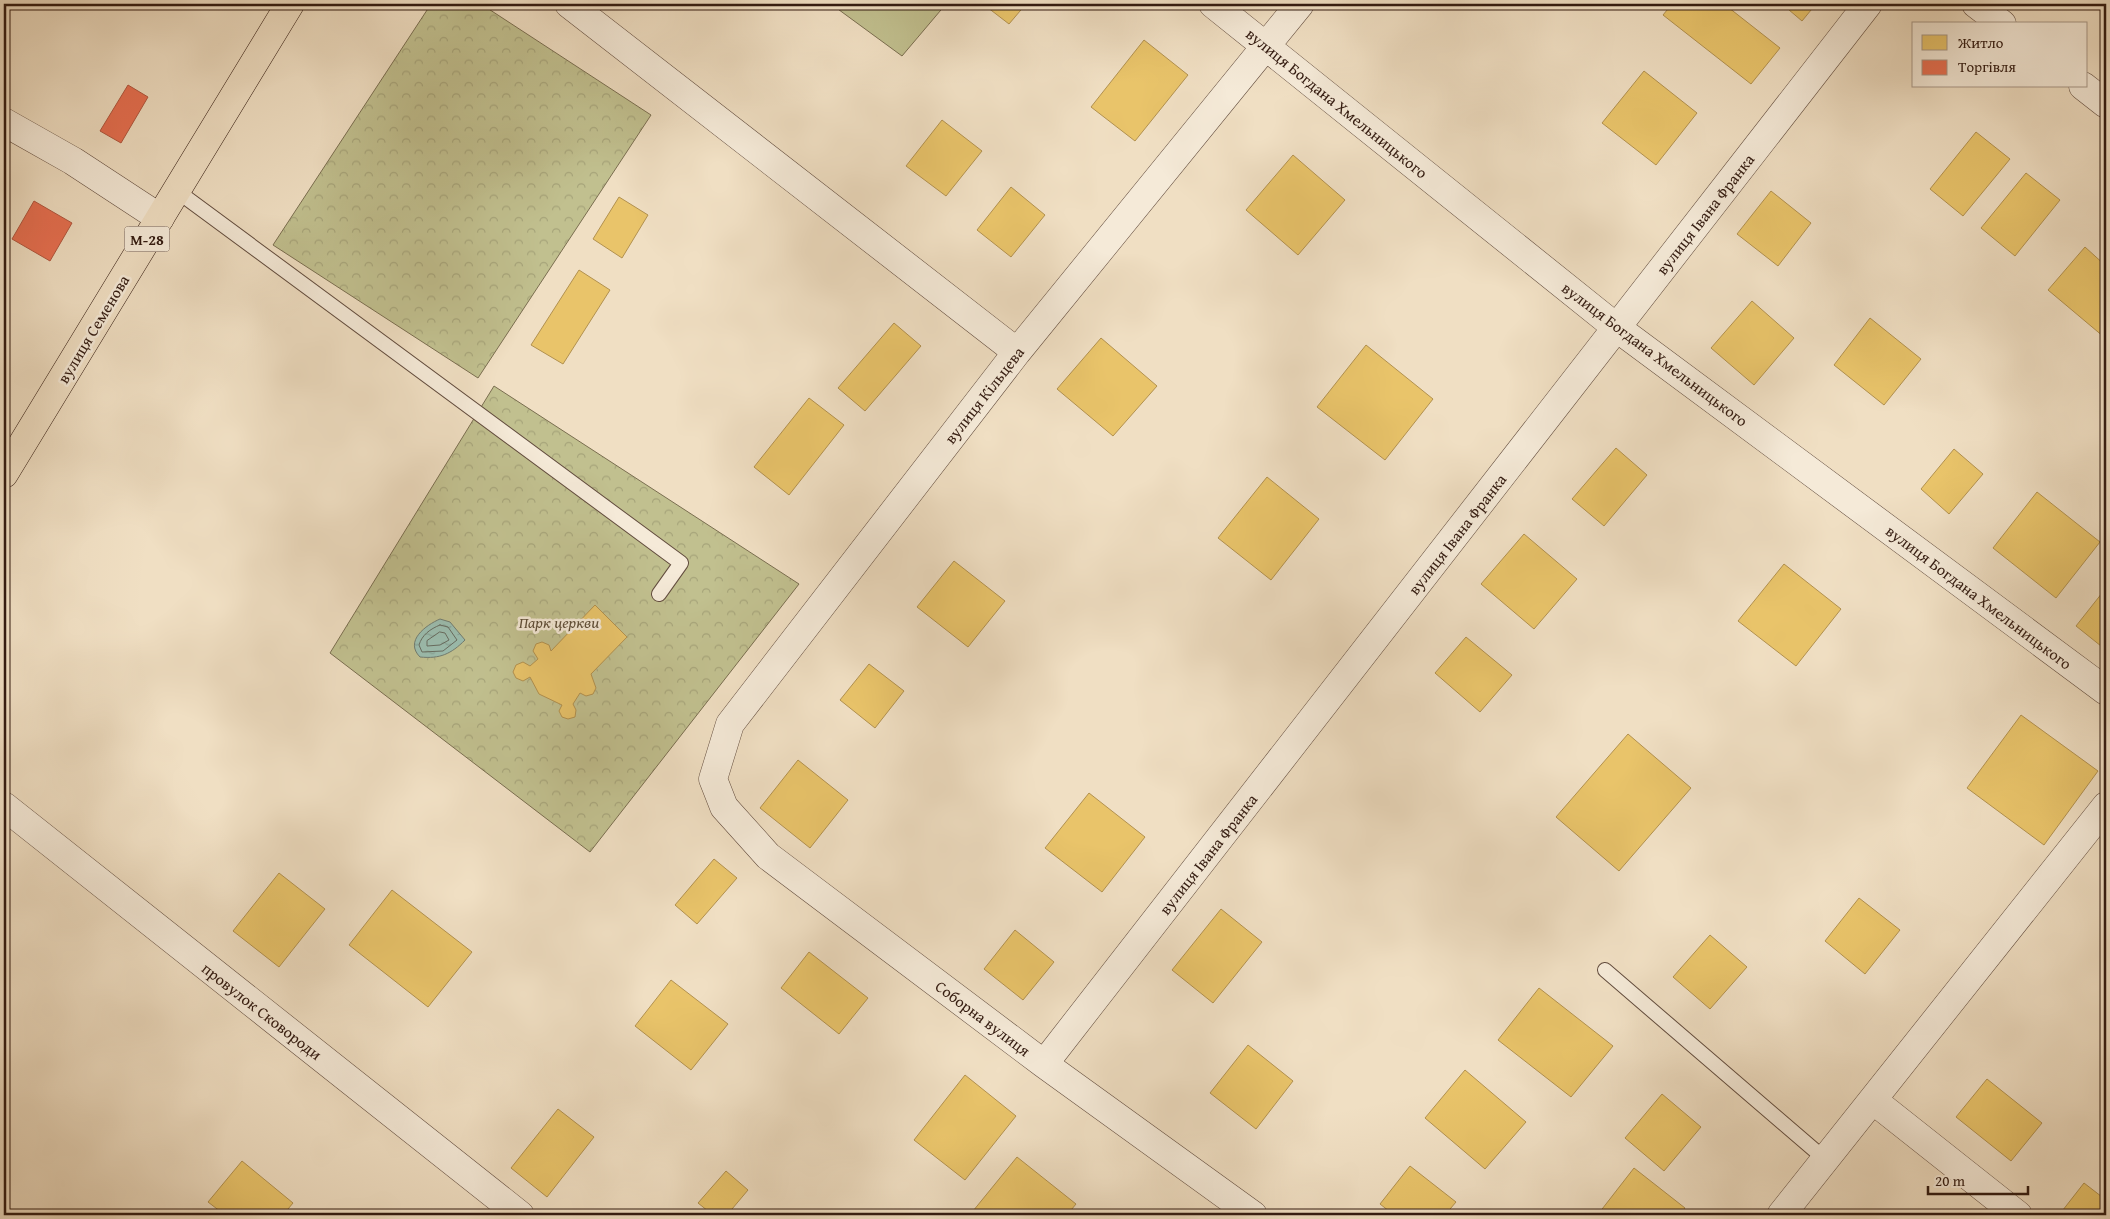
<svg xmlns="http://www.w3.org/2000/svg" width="2110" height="1219" viewBox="0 0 2110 1219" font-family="'Gentium Book Plus',serif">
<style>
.park{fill:url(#park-crowns);stroke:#7a6e50}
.garden{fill:#c1c08f;stroke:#7a6e50}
.water{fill:url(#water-ripples);stroke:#717c70}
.homes{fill:#e9c46a;stroke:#b2914f}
.shops{fill:#e76f51;stroke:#b1563e}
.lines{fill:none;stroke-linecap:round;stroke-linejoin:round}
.shore{stroke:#676c60;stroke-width:1}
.lane-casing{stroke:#624c3e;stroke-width:16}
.street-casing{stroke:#624c3e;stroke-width:29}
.highway-casing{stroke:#331b11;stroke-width:29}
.lane{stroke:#f5ead8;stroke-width:14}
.street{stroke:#f5ead8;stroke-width:28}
.highway{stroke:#f0dfc3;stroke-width:28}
.labels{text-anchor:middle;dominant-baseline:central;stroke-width:5;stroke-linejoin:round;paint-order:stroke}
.shield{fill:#f5ead8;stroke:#6d594d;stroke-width:1}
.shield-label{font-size:15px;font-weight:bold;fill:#331b11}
.street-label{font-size:16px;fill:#331b11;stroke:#f5ead8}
.park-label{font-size:16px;font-style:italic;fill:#5e4d37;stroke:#f5ead8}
</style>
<defs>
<pattern id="park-crowns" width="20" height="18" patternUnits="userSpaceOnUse" patternTransform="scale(1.25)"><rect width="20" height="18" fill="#c1c08f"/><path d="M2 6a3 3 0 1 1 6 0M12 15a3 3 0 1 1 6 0" fill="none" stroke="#a6a47a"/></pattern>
<pattern id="water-ripples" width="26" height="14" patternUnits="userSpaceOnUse" patternTransform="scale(1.25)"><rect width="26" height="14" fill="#9bbdaf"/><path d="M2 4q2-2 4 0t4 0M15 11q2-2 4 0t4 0" fill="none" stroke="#86a296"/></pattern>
</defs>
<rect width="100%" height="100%" fill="#f0dfc3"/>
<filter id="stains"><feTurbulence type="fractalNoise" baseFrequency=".004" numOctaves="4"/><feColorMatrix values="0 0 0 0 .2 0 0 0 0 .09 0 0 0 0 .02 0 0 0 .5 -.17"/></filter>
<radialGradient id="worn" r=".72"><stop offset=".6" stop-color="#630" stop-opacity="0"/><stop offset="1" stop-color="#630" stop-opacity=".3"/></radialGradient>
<path class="park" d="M 431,4 L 481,4 L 651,115 L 478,378 L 273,245 Z
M 494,386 L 799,584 L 590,852 L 330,653 Z"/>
<path class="garden" d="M 831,4 L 946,4 L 902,56 Z"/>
<path class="water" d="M 440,619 L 450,622 L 465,640 C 451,654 440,659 420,657 C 404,641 426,625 440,619 Z"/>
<path class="homes" d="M 983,4 L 1026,4 L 1009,24 Z
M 1672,4 L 1724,4 L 1780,48 L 1751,84 L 1663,15 Z
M 1782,4 L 1816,4 L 1802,21 Z
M 1144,40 L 1188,75 L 1135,141 L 1091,107 Z
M 1644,71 L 1697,113 L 1656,165 L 1602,123 Z
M 942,120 L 982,151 L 946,196 L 906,166 Z
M 1976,132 L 2010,159 L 1963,216 L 1930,189 Z
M 1293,155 L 1345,200 L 1298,255 L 1246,210 Z
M 2026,173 L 2060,200 L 2015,256 L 1981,228 Z
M 1011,187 L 1045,215 L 1011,257 L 977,230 Z
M 1771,191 L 1811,223 L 1778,266 L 1737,234 Z
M 619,197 L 648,215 L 622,258 L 593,239 Z
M 2085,247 L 2106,266 L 2106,334 L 2104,337 L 2048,290 Z
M 579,270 L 610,290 L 563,364 L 531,345 Z
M 1752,301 L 1794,338 L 1754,385 L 1711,348 Z
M 1870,318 L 1921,359 L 1884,405 L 1834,365 Z
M 894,323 L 921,346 L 865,411 L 838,388 Z
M 1101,338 L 1157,386 L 1113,436 L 1057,389 Z
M 1366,345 L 1433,399 L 1385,460 L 1317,407 Z
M 809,398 L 844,425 L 789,495 L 754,467 Z
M 1616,448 L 1647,475 L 1604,526 L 1572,499 Z
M 1954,449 L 1983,474 L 1949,514 L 1921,489 Z
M 1267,477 L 1319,519 L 1271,580 L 1218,538 Z
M 2037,492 L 2100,542 L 2056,598 L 1993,548 Z
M 1524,534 L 1577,579 L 1534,629 L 1481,584 Z
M 954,561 L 1005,601 L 968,647 L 917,607 Z
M 1784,564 L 1841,609 L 1796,666 L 1738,621 Z
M 2106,588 L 2106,650 L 2076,626 Z
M 595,605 L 627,637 L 591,674 L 596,688 L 593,694 L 586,696 L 580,693 L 573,704 L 576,710 L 575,717 L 568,719 L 562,717 L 559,711 L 562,705 L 539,694 L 530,677 L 523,681 L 516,678 L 513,672 L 516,665 L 523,662 L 530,666 L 538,659 L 533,651 L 536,644 L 542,642 L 549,645 L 551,651 Z
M 1466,637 L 1512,675 L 1480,712 L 1435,673 Z
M 869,664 L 904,691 L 875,728 L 840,700 Z
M 2021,715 L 2098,771 L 2044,845 L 1967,788 Z
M 1628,734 L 1691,788 L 1619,871 L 1556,817 Z
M 798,760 L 848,800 L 810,848 L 760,808 Z
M 1089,793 L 1145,837 L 1102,892 L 1045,848 Z
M 714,859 L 737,878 L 697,924 L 675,905 Z
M 279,873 L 325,909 L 279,967 L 233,931 Z
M 392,890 L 472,952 L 428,1007 L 349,945 Z
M 1859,898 L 1900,930 L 1865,974 L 1825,941 Z
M 1221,909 L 1262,942 L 1213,1003 L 1172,970 Z
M 1015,930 L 1054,962 L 1023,1000 L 984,969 Z
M 1710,935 L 1747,967 L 1710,1009 L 1673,977 Z
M 809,952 L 868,998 L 839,1034 L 781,988 Z
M 671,980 L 728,1024 L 691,1070 L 635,1026 Z
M 1539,988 L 1613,1046 L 1571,1097 L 1498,1040 Z
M 1248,1045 L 1293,1081 L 1256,1129 L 1210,1093 Z
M 1465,1070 L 1526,1122 L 1485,1169 L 1425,1118 Z
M 965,1075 L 1016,1116 L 965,1180 L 914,1140 Z
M 1987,1079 L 2042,1123 L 2011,1161 L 1956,1117 Z
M 1662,1094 L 1701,1127 L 1664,1171 L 1625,1138 Z
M 558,1109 L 594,1137 L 547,1197 L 511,1168 Z
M 1017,1157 L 1076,1204 L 1067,1215 L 979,1215 L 973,1211 Z
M 242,1161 L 293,1203 L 283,1215 L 225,1215 L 208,1202 Z
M 1410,1166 L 1456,1202 L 1445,1215 L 1394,1215 L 1380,1204 Z
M 1634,1168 L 1685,1208 L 1680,1215 L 1602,1215 L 1599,1213 Z
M 726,1171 L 748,1190 L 727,1215 L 713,1215 L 698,1203 Z
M 2084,1183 L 2106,1200 L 2106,1215 L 2059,1215 Z"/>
<path class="shops" d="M 128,85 L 148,97 L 121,143 L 100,131 Z
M 34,201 L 72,223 L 50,261 L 12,239 Z"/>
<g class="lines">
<path class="shore" d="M 440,625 L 448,627 L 457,640 L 443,651 L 422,652 L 419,645 C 422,635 430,629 440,625 Z
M 440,632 L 445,633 L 449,640 L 440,645 L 427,646 L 427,641 Z"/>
<g class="lane-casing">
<path id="lane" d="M 177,191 L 681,563 L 659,594
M 1605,970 L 1826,1160"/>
</g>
<g class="street-casing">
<path id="street" d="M 569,4 L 1017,352
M 1213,4 L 1617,328 L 2106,691
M 1976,4 L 2002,24
M 2083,86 L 2106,104
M 4,122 L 73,161 L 160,218
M 4,806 L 520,1215
M 1044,1064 L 1868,4
M 1874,1101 L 2018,1215
M 1253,1215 L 1044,1064 L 768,856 L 724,807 L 713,779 L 730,724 L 1017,352 L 1300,4
M 1781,1215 L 2106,806"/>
</g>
<g class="highway-casing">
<path id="highway" d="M 4,474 L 290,4"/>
</g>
<use href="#lane" class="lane"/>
<use href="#street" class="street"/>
<use href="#highway" class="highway"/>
</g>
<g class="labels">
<rect class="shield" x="124.5" y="226.5" width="45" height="25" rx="4"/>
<g class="shield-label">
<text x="147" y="239">М-28</text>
</g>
<g class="street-label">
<text transform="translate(1337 103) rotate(39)">вулиця Богдана Хмельницького</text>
<text transform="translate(1705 214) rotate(-52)">вулиця Івана Франка</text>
<text transform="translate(93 329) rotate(-59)">вулиця Семенова</text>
<text transform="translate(1655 354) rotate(37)">вулиця Богдана Хмельницького</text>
<text transform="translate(984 395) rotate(-52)">вулиця Кільцева</text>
<text transform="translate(1457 534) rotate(-52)">вулиця Івана Франка</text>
<text transform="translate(1979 597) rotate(37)">вулиця Богдана Хмельницького</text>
<text transform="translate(1208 854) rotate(-52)">вулиця Івана Франка</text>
<text transform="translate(262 1011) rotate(38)">провулок Сковороди</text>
<text transform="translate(983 1018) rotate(37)">Соборна вулиця</text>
</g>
<g class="park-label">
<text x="559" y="622">Парк церкви</text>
</g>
</g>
<rect width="2110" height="1219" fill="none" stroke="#f0dfc3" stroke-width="20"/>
<rect x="5" y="5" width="2100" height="1209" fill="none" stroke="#331b11" stroke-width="2.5"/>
<rect x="10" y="10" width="2090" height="1199" fill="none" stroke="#331b11"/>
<rect x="1912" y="22" width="175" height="65" fill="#f5ead8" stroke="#a79788"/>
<rect x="1922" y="35" width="25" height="15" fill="#e9c46a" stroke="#a79788"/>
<text x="1958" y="48" font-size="15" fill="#331b11">Житло</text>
<rect x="1922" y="60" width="25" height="15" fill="#e76f51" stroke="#a79788"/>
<text x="1958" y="72" font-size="15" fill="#331b11">Торгівля</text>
<path d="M1928 1186v8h100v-8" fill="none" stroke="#331b11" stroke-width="2.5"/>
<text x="1935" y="1186" font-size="15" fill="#331b11" stroke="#f5ead8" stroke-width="4" paint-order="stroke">20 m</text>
<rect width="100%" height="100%" filter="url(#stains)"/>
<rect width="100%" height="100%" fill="url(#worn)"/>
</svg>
